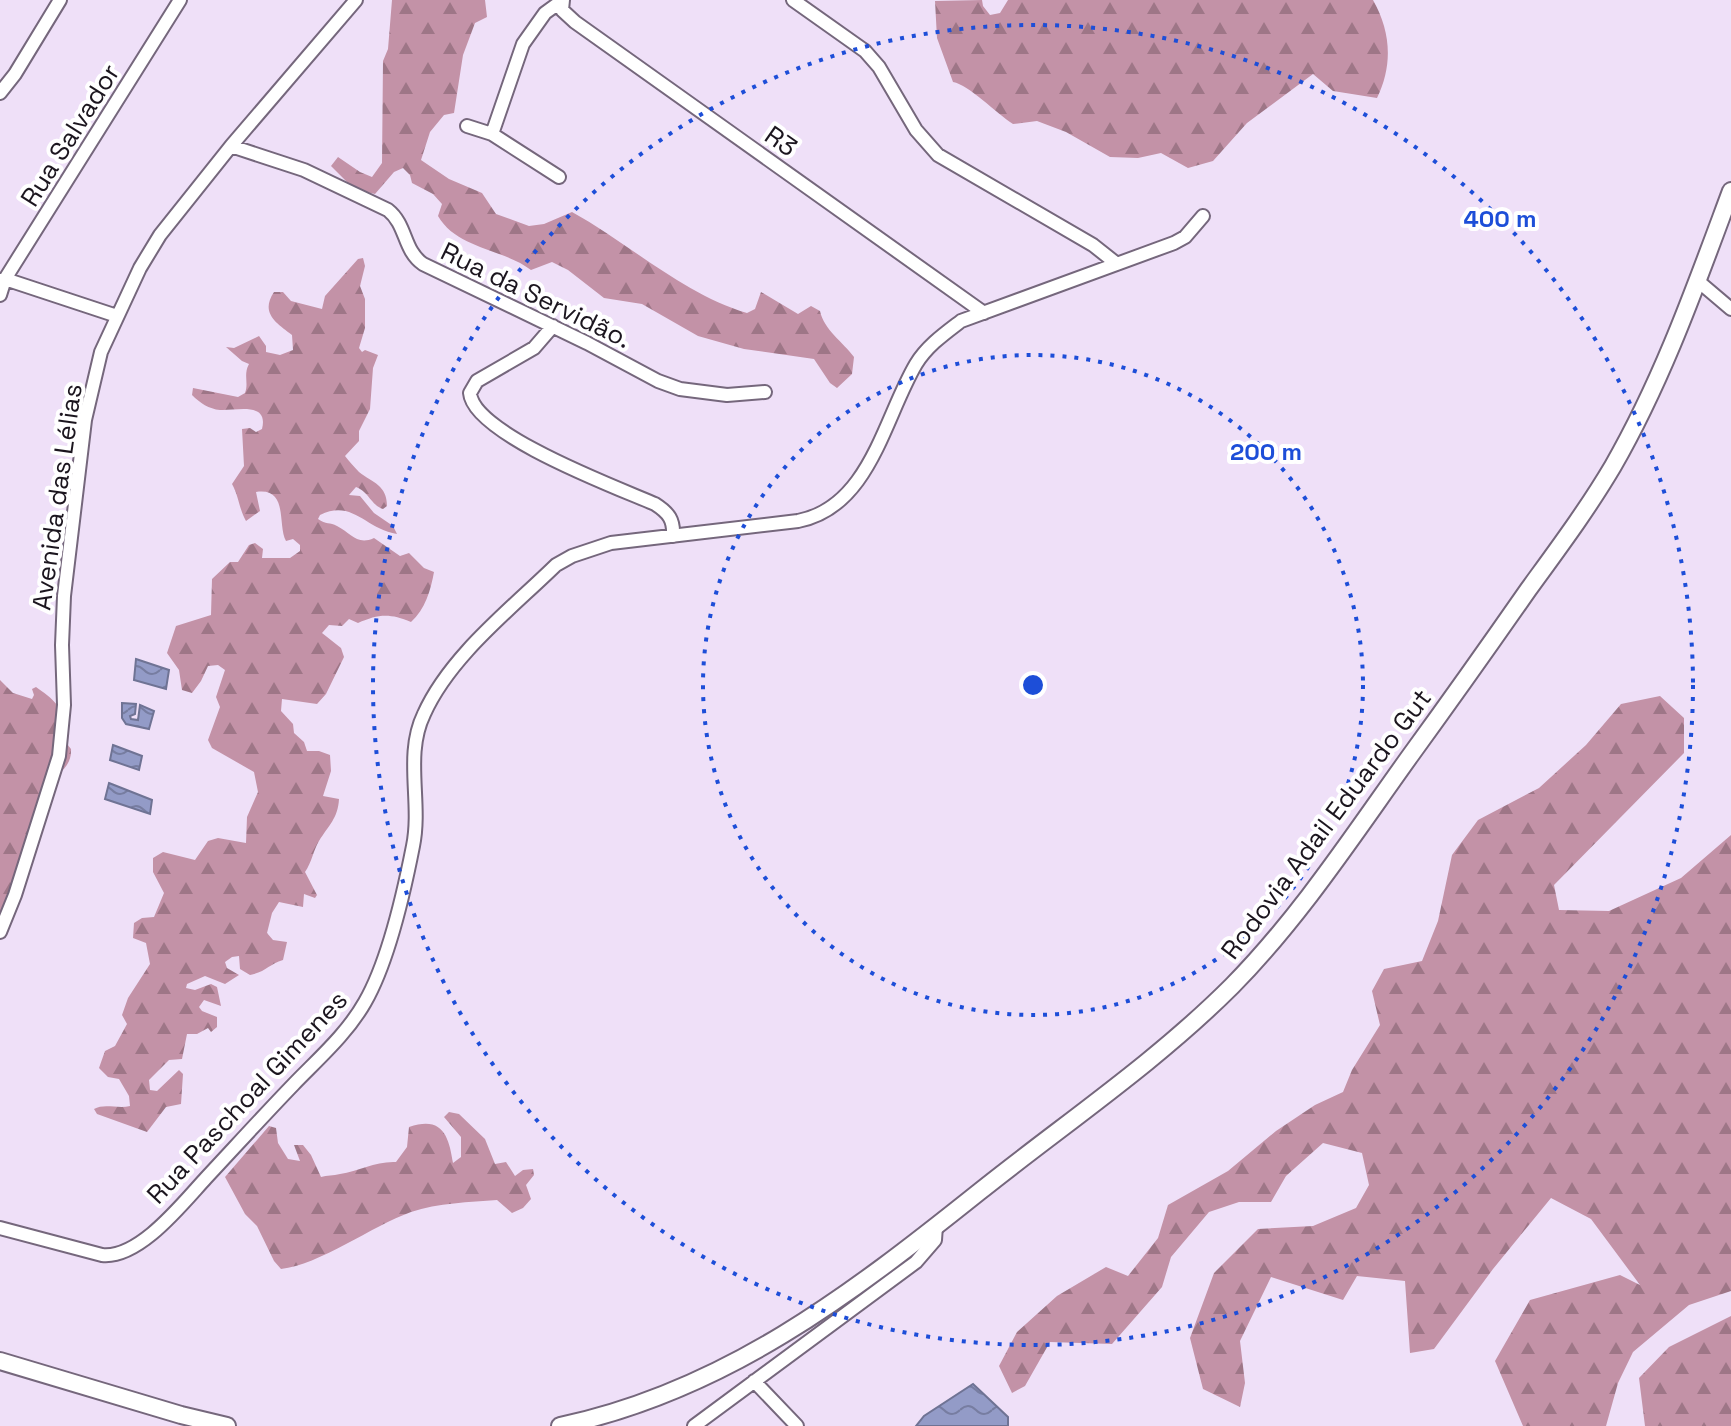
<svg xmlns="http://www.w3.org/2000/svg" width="1731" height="1426" viewBox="0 0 1731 1426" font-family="'Space Grotesk',sans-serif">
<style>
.forest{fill:url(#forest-firs)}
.water{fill:url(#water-waves);stroke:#6f7394;stroke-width:2}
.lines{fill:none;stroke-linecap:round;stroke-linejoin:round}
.minor-casing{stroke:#75677c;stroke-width:16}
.major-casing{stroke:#75677c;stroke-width:20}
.minor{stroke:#fff;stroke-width:12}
.major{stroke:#fff;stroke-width:16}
.ring{fill:none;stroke:#1d4ed8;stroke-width:4;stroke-dasharray:4 8}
.labels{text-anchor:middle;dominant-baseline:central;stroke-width:8;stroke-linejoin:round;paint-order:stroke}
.street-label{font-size:26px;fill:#1b151e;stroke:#fff}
.centre{fill:#1d4ed8;stroke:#fff;stroke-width:4}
.ring-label{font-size:24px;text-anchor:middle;font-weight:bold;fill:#1d4ed8;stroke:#fff;stroke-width:8;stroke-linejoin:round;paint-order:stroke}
</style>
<defs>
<pattern id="forest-firs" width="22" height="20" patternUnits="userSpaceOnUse" patternTransform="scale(2)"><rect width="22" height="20" fill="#c392a7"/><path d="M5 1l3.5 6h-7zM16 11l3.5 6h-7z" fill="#9e7687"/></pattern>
<pattern id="water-waves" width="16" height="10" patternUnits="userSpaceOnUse" patternTransform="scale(2)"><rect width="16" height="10" fill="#939bc7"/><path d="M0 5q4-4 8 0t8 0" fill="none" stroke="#777da1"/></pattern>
</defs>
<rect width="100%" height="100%" fill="#efe0f8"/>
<path class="forest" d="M 392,0 L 485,0 L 487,17 L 475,23 L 463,55 L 454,113 L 444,115 L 430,132 L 421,160 L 449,179 L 482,193 L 496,214 L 529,226 L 544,224 L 572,212 C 630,244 683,294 747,313 L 755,309 L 761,292 L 798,314 L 811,306 L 820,311 C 824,330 843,342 854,357 L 852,374 L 837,388 L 830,383 L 814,359 L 744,349 L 698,336 L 642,304 L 604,298 L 568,270 L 552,262 L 531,270 C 504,249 457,249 438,216 L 442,204 L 433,194 L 412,183 L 410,175 L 403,168 L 394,172 L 375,194 L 354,189 L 331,166 L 338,157 L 360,172 L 372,177 L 382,163 L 383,61 L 388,49 Z
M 982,0 L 983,6 L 990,15 L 1000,13 L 1008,0 L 1373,0 C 1391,32 1393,65 1377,98 L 1333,91 L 1313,74 L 1247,123 L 1213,161 L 1188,168 L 1161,153 L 1138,158 L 1110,157 L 1066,132 L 1037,121 L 1013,124 C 996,113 969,85 953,82 L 937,38 L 935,1 Z
M 363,258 L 365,266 L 360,286 L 365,299 L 365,328 L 359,348 L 362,352 L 365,350 L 378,355 L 373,368 L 370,409 L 359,431 L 359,441 L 345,456 C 349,461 354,467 359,472 C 373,483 387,485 387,506 L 383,509 C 371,505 369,492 356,487 L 349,495 L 360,496 L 374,513 L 393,526 L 397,534 C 365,529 353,499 320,515 L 318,519 C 326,525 330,522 337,526 C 351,533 357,546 374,538 L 400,556 L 409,553 L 424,568 L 434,572 C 431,589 425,610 411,622 C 390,613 378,614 358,623 L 349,619 L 342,626 L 329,625 L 322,633 L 341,648 L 344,657 L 326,694 L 317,704 L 282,699 L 281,711 L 293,724 L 294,733 L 304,742 L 307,751 L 319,751 L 330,755 L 331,771 L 323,796 L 339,799 C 338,818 329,825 319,841 C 313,851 312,862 305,872 L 317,895 L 315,898 L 304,894 L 303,907 L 279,902 L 272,913 L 267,933 L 273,940 L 287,942 L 283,960 C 269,964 266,972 250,975 L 240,969 L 239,956 L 232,957 L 225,962 L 227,968 L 239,975 L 225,984 L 205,976 L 187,984 L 186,988 L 195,990 L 211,984 L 217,987 L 221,1006 L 204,1000 L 199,1007 L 202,1011 L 217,1017 L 217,1027 L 211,1032 L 208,1028 L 197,1034 L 187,1034 L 182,1059 L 169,1060 L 149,1080 L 150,1090 L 157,1091 L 179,1070 L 183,1074 L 181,1104 L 166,1107 L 147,1132 L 97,1114 L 94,1109 C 104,1103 118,1109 130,1106 L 129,1096 L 119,1079 L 108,1077 L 99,1068 L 105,1051 L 115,1046 L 127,1024 L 122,1015 L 128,998 L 150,964 L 146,943 L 133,938 L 134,923 L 142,918 L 154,917 L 164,893 L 153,872 L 153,858 L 163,852 L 195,860 L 208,841 L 218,838 L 246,843 L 247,817 L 258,792 L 254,772 L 212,748 L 208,740 L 220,707 L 216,697 L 225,670 L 218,665 L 208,666 L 201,681 L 192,693 L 182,690 L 179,670 L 167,653 L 176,626 L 211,615 L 212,579 L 230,562 L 238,562 L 249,545 L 255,543 L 263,549 L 262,558 L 290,558 L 300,551 L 300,545 L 293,539 L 286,541 C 277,525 289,487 256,492 L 260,511 L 246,521 C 239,509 239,496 232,484 L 244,466 L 242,429 L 250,428 L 256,432 L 262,429 C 269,401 236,411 220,410 C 209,409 200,403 192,395 L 193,388 L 238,397 L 245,393 C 249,383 243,375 249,364 L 242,361 L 226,347 L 234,348 L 259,336 L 266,346 L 266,352 L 280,355 L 293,350 L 292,335 C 276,323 260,313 274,292 L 283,292 L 291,301 L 322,309 L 325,296 L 358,259 Z
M 0,680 L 13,693 L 32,699 L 34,695 L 32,689 L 36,687 C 43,692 52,698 57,705 C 65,720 59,736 71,749 C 72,768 57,772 49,786 C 45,792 44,803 42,810 C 28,854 34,878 0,913 Z
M 1660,696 L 1684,718 L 1684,753 L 1554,885 L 1559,910 L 1609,911 L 1681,878 L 1731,835 L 1731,1291 L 1689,1305 L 1633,1352 L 1618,1383 L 1606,1426 L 1523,1426 L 1495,1361 L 1530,1300 L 1620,1275 L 1640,1285 L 1591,1219 L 1551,1198 L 1493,1269 L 1434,1349 L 1410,1353 L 1405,1281 L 1357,1276 L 1343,1300 L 1271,1277 L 1240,1341 L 1245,1383 L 1240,1407 L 1203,1389 L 1190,1338 L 1214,1273 L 1258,1229 L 1313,1226 L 1356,1208 L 1369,1185 L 1362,1153 L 1323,1143 L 1286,1176 L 1271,1202 L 1239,1202 L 1209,1212 L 1171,1257 L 1162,1287 L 1112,1344 L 1050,1342 L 1025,1386 L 1012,1393 L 999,1366 L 1017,1332 L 1057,1296 L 1106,1267 L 1128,1276 L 1158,1238 L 1168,1205 L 1228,1171 L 1276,1131 L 1315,1105 L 1343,1092 L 1352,1070 L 1380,1025 L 1372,991 L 1384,969 L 1422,961 L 1438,921 L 1452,855 L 1478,820 L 1539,788 L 1586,745 L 1621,704 Z
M 449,1112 L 459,1114 L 485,1139 L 495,1164 L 506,1162 L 515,1176 L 523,1170 L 533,1169 L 534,1175 L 526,1185 L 531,1199 L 523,1208 L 512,1213 L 497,1200 C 470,1202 438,1203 411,1212 C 372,1226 319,1265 281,1269 L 274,1261 L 257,1226 L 245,1214 L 225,1177 L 269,1126 L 276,1128 L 278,1143 L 288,1159 L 300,1161 L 294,1145 L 303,1145 L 311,1155 L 321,1177 C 327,1175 333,1176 340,1174 C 359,1171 376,1161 396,1162 L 407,1147 L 409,1127 C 443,1115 449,1137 453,1163 L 461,1157 L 461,1137 L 444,1117 Z
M 1731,1316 L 1731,1426 L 1645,1426 L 1639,1378 L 1669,1347 Z"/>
<path class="water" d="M 136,659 L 169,670 L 166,689 L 134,680 Z
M 122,703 L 136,704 L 135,714 L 130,716 L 131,719 L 138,720 L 140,705 L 154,711 L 149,729 L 126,724 L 122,718 Z
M 113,745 L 142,756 L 139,770 L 110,760 Z
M 109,783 L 152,800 L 150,814 L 105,799 Z
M 973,1384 L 1008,1417 L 1008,1426 L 916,1426 L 924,1416 Z"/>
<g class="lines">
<g class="minor-casing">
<path id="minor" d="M 563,0 L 562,10 L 575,22 L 984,313
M 793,0 L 865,51 L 879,67 L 916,130 L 938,155 L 1093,245 L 1117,264
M 0,93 L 15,74 L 60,0
M 467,126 L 492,134 L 559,177
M 492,134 L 523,44 L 545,13 L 563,0
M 231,146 L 304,170 L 388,210 C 407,225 403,250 423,264 L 587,343 L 658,381 L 680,389 L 727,395 L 765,392
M 0,280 L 5,279 L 117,316
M 1698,281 L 1731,309
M 0,295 L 5,279 L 180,0
M 553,326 L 534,348 L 477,381 L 470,393 C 473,434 618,488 655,504 C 669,513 674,520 673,536
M 0,932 L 15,895 L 59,756 L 64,705 L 62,645 L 64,596 L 85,420 L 101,352 L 140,268 L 160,235 L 231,146 L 356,0
M 0,1228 L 102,1255 C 139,1259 182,1204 206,1178 C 235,1147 264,1115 293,1085 C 318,1059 347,1034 365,1002 C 388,962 404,892 413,846 C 422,802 404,755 424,714 C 450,656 511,609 556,565 L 572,556 L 611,543 L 798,521 C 870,507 884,418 916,364 C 927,346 944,334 961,321 L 1174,243 L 1185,237 L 1203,216
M 754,1381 L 797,1426
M 694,1426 L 916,1262 L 935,1240 L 936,1226"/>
</g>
<g class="major-casing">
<path id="major" d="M 0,1361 L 181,1415 L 227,1426
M 560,1426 C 725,1391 850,1295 979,1192 C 1064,1124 1155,1063 1232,986 C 1300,917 1354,834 1410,756 C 1450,701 1489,646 1528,590 C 1557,550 1587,510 1613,466 C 1663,379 1696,285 1731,191"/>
</g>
<use href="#minor" class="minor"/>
<use href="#major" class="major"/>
</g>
<g class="ring">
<circle cx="1033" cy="685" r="330"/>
<circle cx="1033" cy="685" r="660"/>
</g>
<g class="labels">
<g class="street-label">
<text transform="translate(70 135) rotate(-58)">Rua Salvador</text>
<text transform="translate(781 141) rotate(35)">R3</text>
<text transform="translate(536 295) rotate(26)">Rua da Servidão.</text>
<text transform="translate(57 497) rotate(-82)">Avenida das Lélias</text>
<text transform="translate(1326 824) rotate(-53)">Rodovia Adail Eduardo Gut</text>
<text transform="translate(247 1097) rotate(-47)">Rua Paschoal Gimenes</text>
</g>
</g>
<circle cx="1033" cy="685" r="12" class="centre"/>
<g class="ring-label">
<text x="1500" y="227">400 m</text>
<text x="1266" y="460">200 m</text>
</g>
</svg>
